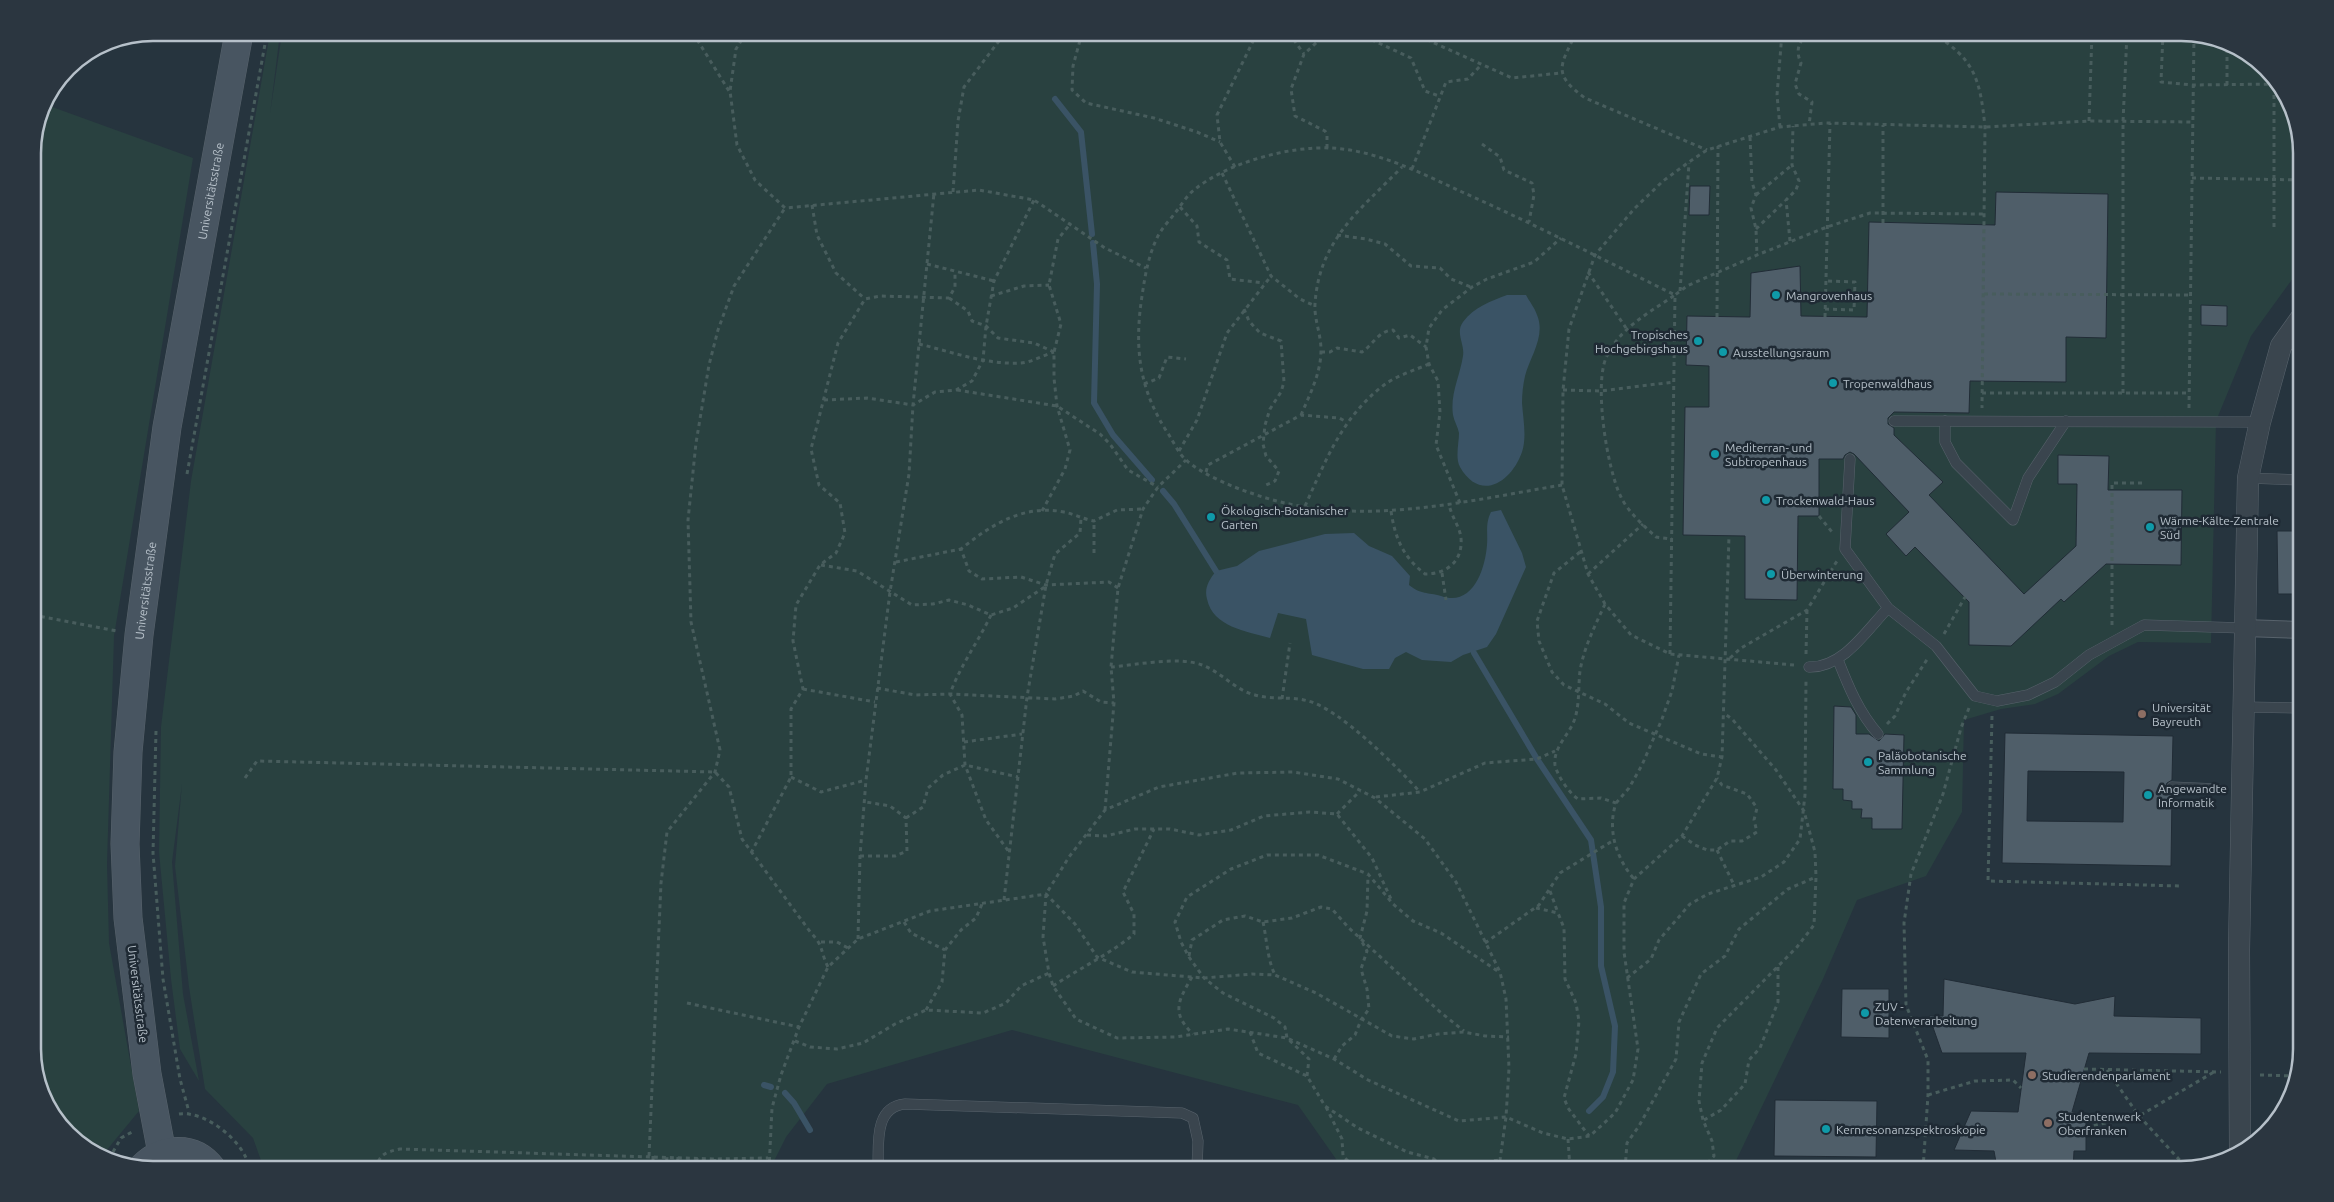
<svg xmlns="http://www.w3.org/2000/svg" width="2334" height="1202" viewBox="0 0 2334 1202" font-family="Ubuntu,sans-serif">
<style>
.green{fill:#294140}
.water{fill:#3a5365}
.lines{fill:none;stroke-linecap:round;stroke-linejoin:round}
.stream{stroke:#3a5365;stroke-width:6}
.building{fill:#4f5e69;stroke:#212c36;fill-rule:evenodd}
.service-casing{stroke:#58636c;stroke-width:11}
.pedestrian-casing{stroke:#58636c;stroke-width:18}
.minor-casing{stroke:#58636c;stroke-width:22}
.secondary-casing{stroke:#58636c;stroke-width:29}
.path{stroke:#485d5d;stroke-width:3;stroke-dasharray:4 4;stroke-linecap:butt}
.service{stroke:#3a454e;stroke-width:10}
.pedestrian{stroke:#3a454e;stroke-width:16}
.minor{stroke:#3a454e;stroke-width:21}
.secondary{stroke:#485561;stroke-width:28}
.culture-dot{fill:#0f9aa8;stroke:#1f2a34;stroke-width:2}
.education-dot{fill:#8d6e63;stroke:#1f2a34;stroke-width:2}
.labels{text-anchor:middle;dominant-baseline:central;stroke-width:5;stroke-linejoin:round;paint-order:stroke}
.street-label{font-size:12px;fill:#b6c0c9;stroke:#1f2a34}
.poi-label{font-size:12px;fill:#b6c0c9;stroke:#1f2a34;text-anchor:start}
.rim{fill:none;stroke:#b6c0c9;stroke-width:2.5}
</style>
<rect width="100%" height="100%" fill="#26343e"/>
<path class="green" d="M 270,33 L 280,33 L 270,114 L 282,33 L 2181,33 L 2234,45 L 2281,86 L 2301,146 L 2301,267 L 2251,336 L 2216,421 L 2211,643 L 2138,642 L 2109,656 L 2058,694 L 2035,704 L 2001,709 L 1964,720 L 1962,812 L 1926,876 L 1857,900 L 1823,979 L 1732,1169 L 1343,1169 L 1298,1105 L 1012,1030 L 827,1084 L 786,1137 L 772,1165 L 772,1169 L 264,1169 L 253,1138 L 205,1089 L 189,987 L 175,866 L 182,784 L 172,862 L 183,994 L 199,1081 L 180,1049 L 171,979 L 159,852 L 161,727 L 191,481 Z
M 44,104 L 193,158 L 114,636 L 107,864 L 109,943 L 139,1111 L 101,1157 L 53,1116 L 33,1057 L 33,146 Z"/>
<path class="water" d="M 1507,295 L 1526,295 C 1529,301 1535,308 1537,315 C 1546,336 1530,357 1525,376 C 1523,385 1522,394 1522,403 C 1523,418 1527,437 1522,452 C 1511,483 1480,502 1460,467 C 1455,458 1459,443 1459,433 C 1458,427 1454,421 1453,415 C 1450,394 1460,376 1463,356 C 1465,344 1455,333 1463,322 C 1474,307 1491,301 1507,295 Z
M 1501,510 L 1522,553 L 1526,567 L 1496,634 L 1487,647 L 1463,655 L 1451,662 L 1422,660 L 1406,652 L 1395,658 L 1389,669 L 1363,669 L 1312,655 L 1306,619 L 1278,613 L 1270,638 C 1246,631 1213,627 1207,599 C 1204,588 1209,580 1216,571 L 1237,566 L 1259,551 L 1325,534 L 1354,533 L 1369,546 L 1392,556 L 1410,576 L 1409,585 C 1422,595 1427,592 1441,596 C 1472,607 1485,571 1487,545 C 1488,533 1485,524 1491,512 Z"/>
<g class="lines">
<path class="stream" d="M 1055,99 L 1081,132 L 1092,234
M 1093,243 L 1097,284 L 1094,403 L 1113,435 L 1152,480
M 1163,491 L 1174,504 L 1216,571
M 1474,653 L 1537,759 L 1591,840 L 1601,907 L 1601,966 L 1615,1026 L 1613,1072 L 1603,1097 L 1589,1111
M 764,1085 L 771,1087
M 785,1093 L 794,1103 L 810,1130"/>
</g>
<path class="building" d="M 1690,186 L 1710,186 L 1709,215 L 1689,215 Z
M 1996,192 L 2108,194 L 2106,338 L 2066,337 L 2066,382 L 1970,381 L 1969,413 L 1894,412 L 1888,418 L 1888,424 L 1894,428 L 1894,435 L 1943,482 L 1929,495 L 2024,594 L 2076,546 L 2077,484 L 2058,484 L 2058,455 L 2109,456 L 2108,490 L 2182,490 L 2181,565 L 2106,564 L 2064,602 L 2061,599 L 2011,646 L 1969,645 L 1969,602 L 1915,547 L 1906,556 L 1886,534 L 1909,512 L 1854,454 L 1850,452 L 1845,455 L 1843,459 L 1819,459 L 1819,516 L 1798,516 L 1797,600 L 1745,599 L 1745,536 L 1683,535 L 1685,407 L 1709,407 L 1709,366 L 1686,365 L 1687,316 L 1750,317 L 1751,273 L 1800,266 L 1801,316 L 1867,317 L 1869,222 L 1995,225 Z
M 2201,305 L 2227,306 L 2227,326 L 2201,325 Z
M 2277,531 L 2301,531 L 2301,594 L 2278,594 Z
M 1834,706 L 1851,707 L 1856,715 L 1856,734 L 1869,734 L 1879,741 L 1885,734 L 1904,735 L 1902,829 L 1872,829 L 1872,818 L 1861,818 L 1862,809 L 1852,809 L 1852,801 L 1843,800 L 1843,789 L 1833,789 Z
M 2005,733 L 2173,736 L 2172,780 L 2167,783 L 2165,787 L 2168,792 L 2172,794 L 2171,866 L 2002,863 ZM 2028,771 L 2124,772 L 2123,822 L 2027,821 Z
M 1944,979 L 2075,1004 L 2115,996 L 2114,1016 L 2201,1018 L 2201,1054 L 2089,1053 L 2072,1112 L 2086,1113 L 2086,1151 L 2074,1151 L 2073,1170 L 2000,1170 L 1996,1162 L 1994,1151 L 1954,1150 L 1971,1111 L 2018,1112 L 2026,1053 L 1942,1053 L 1929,1016 L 1943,1016 Z
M 1842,989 L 1889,989 L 1889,1038 L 1841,1037 Z
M 1775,1100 L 1877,1101 L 1876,1157 L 1774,1156 Z"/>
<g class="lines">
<g class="service-casing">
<path id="service" d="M 1894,421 L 2260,422
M 1945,421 L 1945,442 L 1956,463 L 2013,520 L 2028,478 L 2066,421
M 1850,459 L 1845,549 L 1888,608 L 1936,646 L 1975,696 L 1997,701 L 2028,695 L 2055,682 L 2089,655 L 2144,625 L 2244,628
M 2248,478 L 2301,480
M 1838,660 C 1849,688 1859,712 1878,734
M 1809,667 C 1843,668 1866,631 1888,608
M 2243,707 L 2301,708
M 2172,787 L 2217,789
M 878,1169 C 879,1146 873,1107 905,1104 L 1182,1113 L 1193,1118 L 1198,1141 L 1197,1169"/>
</g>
<g class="pedestrian-casing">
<path id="pedestrian" d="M 2244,628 L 2301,630"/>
</g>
<g class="minor-casing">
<path id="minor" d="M 2240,1151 L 2239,950 L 2248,478 L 2260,422 L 2281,346 L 2301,318"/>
</g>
<g class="secondary-casing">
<g id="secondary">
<path id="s1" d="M 162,1153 L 147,1074 L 128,918 L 125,844 L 128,752 L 139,635 L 167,427 L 239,33"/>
<path d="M 143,1167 C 163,1147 194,1145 212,1169"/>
</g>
</g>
<path class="path" d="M 693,33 L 729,91
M 746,33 L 736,49 L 730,91 L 737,145 L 755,180 L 785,208 L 979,190 L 1034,200 L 1105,248 L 1146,268
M 1076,33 L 1079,40
M 1082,33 L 1073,66 L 1072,90 L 1086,103 L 1154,118 L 1197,132 L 1220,142
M 1289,33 L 1304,54
M 1357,33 L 1411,58 L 1425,91 L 1439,96
M 1412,33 L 1512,78 L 1561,73
M 1576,33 C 1560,66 1552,74 1585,98 L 1707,150
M 1807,33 C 1799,43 1795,50 1801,63 L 1795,84 L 1799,94 L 1812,102 L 1809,125
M 1932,33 C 1975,59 1980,79 1985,127 L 1982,408
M 2163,33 L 2161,82 L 2192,85 L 2279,84
M 2227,85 L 2227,43
M 2089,121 L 2092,33
M 1780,127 L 1777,95 L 1782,33
M 1750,137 L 1752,182 L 1756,195 L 1751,208 L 1756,229 L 1757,255
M 1482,144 L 1500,157 L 1504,170 L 1532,183 L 1534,195 L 1529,222
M 1327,148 L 1327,135 L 1325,131 L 1295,116 L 1291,89 L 1304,54 L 1327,33
M 1235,167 L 1220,142 L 1217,115 L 1257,33
M 1412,169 L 1446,82 L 1468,79 L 1481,65
M 1222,173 L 1271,276 L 1300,299 L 1315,306
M 2192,178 L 2301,180
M 953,192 L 958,121 L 964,87 L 1005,33
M 1756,195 L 1792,165
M 812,205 L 817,235 L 836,273 L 865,299
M 1180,207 L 1197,226 L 1199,242 L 1227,260 L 1230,279 L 1264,283
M 1883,223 L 1883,125
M 2274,227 L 2274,80
M 1756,229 L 1785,201
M 1337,235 L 1366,239 L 1385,244 L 1411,266 L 1440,268 L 1451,279 L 1471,287
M 1790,241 L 1786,200 L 1796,190 L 1799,181 L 1792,165 L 1793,126
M 927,264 L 994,281
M 1588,272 L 1626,328
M 1680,291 L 1689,163
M 1984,294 L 2190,295
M 991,296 L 1024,286 L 1049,285
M 949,298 L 968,311 L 972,321 L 986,326 L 998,338 L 1034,343 L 1054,352
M 1244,309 L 1249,321 L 1260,333 L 1281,341 L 1284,382 L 1281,392 L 1270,409 L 1265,425 L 1263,444 L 1266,456 L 1279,471 L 1275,481 L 1264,486
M 1825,309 L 1854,310 L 1855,282 L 1826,281
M 1717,317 L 1718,146
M 1825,317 L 1830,123
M 919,344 C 952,352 987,365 1021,363 C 1032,362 1044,355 1054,352
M 1321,352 L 1330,352 L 1337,348 L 1362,352 C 1373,345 1378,331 1393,330 L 1399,338 L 1410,335 L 1426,347
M 1144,384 L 1159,378 L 1167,357 L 1186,359
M 957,390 L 1057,406 L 1100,434 L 1110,444 L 1128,470 L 1158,487
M 1563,390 L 1600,391 L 1674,382
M 1982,393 L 2189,393
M 2123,393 L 2123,122 L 2127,33
M 824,400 L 867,398 L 913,405 L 935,392 L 956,390 L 972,381 L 983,360 L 986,326 L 994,281 L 1034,200
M 2189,408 L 2194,36
M 1301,415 C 1310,394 1321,373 1321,350 C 1321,334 1314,319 1315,304 C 1319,240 1360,210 1402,167
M 1179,451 L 1197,420 L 1227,333 L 1271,276
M 1206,472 L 1208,465 L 1301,415 L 1339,418 L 1347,422
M 187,474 L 267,33
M 1562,485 C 1460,502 1352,530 1251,493 C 1232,487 1200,473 1186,460 C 1179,454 1174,443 1169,435 C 1139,390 1134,348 1142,296 C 1145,276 1148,257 1157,238 C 1161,229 1169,221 1175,213 C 1181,206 1186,196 1194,190 C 1227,163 1288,146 1331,148 C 1376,150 1421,173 1462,192 C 1534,224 1604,260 1675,295 C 1649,313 1619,328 1606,358 C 1594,386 1607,469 1621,497 C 1628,512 1644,526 1656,537 L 1672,539
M 1460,503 L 1436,445 L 1440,412 L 1438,381 L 1429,364 L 1426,347 L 1429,328 L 1442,310 L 1472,287 L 1487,279 L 1534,262 L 1561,238
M 1305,506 C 1326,460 1342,417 1384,385 C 1396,376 1415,370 1429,364
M 1042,511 L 1065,469 L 1070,450 L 1057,406 L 1054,378 L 1054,352 L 1061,324 L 1049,285 L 1058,239 L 1071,223
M 1391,511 C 1395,538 1403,557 1425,574 C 1446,574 1463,562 1461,538 C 1460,527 1451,516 1449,504
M 1819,516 L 1832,532
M 1580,552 L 1554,573 L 1537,621 L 1539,641 L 1552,672 L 1564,685 L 1605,704 L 1629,723 L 1701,754 L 1722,757
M 1094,553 L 1094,521
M 896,562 L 961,549
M 821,565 L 857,571 L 912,605 L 933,604 L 949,600 L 968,605 L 991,615 L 1013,608 L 1046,586
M 1442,573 L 1446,600
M 1588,574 L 1643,524
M 1118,588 L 1109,582 L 1046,585 L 1021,577 L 982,579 L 969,571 L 961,549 C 991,525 1023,504 1064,512 C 1074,514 1083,519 1094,521 L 1117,510 L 1143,509
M 1605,604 C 1595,626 1584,647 1580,671 C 1578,687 1580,705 1574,721 C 1568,736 1553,748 1555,765 C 1557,775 1569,793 1578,799 L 1601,798 L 1616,803 C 1607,829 1616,858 1634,879
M 33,615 L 117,631
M 991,615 C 978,642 960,666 950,694 L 962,715 L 965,765 L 986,820 L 1009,852
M 2112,625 L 2112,483 L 2144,483
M 1944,634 L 1965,597
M 1670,654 L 1675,295 L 1687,286 L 1757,255 L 1827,227 L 1870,213 L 1983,214
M 1806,654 L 1807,610
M 1730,658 L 1741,648 L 1807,610 L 1837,561
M 1794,665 L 1670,654 L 1631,635 L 1605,604 L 1588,574 L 1562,485 L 1563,390 L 1569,329 L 1595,255 L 1634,209 L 1663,181 L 1689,162 L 1707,150 L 1780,127 L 1826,123 L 1985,127 L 2089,121 L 2193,122
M 1111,667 C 1136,665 1179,656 1202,665 C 1221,672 1235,690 1255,695 C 1272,700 1291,696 1308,701 C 1340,709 1397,767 1420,792
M 877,688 L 915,695 L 950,694 L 1055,699 L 1074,696 L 1083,691 L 1101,702 L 1114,703
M 803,689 L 875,702
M 1282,699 L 1290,643
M 1992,716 L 1988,881 L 2181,886
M 1887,724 L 1895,716 L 1906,692 L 1928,658
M 156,731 L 153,853 L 163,979 L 180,1079 L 189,1112
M 964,742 L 1022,734
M 791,777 L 821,792 L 866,780
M 245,778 L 257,761 L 715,772 L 729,787 L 742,839 L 811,933 C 824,946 820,951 828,967
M 1376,797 L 1420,792 L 1485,763 L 1537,759 L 1555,751
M 1616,803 L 1629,788 L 1642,765 L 1662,719 L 1672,691 L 1679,655
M 1105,810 L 1114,703 L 1111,667 L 1118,588 L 1143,509 L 1158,487 L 1186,460
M 1337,814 L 1360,791
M 906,818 L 923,807 L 928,788 L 943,775 L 965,765 L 1018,777
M 2296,833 L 2301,833
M 1087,835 L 1106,836 L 1135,829 L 1170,829 L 1199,835 L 1231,830 L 1264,816 L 1310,812 L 1337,814 L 1372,858 L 1391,899
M 1682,836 L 1695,845 L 1707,850 L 1717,850 L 1730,841 L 1742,841 L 1757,832 L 1754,820 L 1757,808 L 1747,794 L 1722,785 L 1717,778
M 1717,850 L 1734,885
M 751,853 L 791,777 L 791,709 L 803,689 L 793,641 L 796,605 L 820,565 L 836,553 L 845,533 L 840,503 L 819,485 L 811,449 L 838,343 L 865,299 L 881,296 L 949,298 L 955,287 L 955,272
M 860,856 L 895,856 L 907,851 L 906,818 L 890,806 L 866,802
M 1550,891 L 1558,913
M 1004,900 L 1027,697 L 1046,585 L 1055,554 L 1080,533 L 1081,518
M 1536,908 L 1558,913 L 1564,928 L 1565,979 L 1576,1003 L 1579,1021 L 1576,1054 L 1564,1098 L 1568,1108 L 1589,1136
M 904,922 L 911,933 L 945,950
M 1263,922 C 1267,940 1267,958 1275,975
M 858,939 L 860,856 L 866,780 L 890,592 L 909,474 L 913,405 L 934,193
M 821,942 L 837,942 L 848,948
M 1485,943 L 1539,905 L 1560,873 L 1614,840
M 1189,956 L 1192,940 L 1223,920 L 1245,916 L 1263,922 L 1292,918 L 1321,907 L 1332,909 L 1349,928 L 1439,1011 L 1464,1031
M 1192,977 C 1178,1001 1171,1013 1193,1034
M 1627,978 L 1651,959 L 1659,940 L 1690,904 L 1708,894 L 1761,877 L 1784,862 L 1800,839 L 1805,795 L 1806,680
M 1053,986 C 1080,968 1110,954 1134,934 L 1134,914 L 1123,892 L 1154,829
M 687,1003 L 799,1027
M 926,1010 L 942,982 L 945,950 L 961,930 L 976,918 L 982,904
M 1250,1032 L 1258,1053 L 1307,1076 L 1325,1106 L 1358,1128 L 1407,1152 L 1434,1159 L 1445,1169
M 795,1041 L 810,1047 L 837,1049 L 863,1043 L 895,1024 L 926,1010 L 983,1013 L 1006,1003 L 1021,986 L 1049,973
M 1334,1059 L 1342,1046 L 1355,1035 L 1361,1020 L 1369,1009 L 1367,989 L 1361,969 L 1367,951 L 1360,938 L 1367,911 L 1368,875
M 2084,1069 L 2221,1072
M 2107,1070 L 2139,1116 L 2187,1168
M 2260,1075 L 2295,1076
M 1307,1076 L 1309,1059 L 1287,1038 L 1285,1027 L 1274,1018 L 1223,993 L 1204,978 L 1189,957 L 1181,942 L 1175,922 L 1187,897 L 1231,869 L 1267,855 L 1318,855 L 1368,874 L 1393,904 L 1413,921 L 1441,933 L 1499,972
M 1928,1095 L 1975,1081 L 2013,1080 L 2021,1088
M 1326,1107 L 1342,1139 L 1343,1156 L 1356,1169
M 179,1114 C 205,1110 247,1143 249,1169
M 1704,1120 L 1721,1110 L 1745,1084 L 1749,1060 L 1760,1048 L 1778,1002 L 1778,967
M 2086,1127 L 2139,1116 L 2214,1072
M 1568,1139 L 1570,1169
M 649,1156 L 661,883 L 667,832 L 715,772 L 720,750 L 691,622 L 688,520 L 696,443 L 709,365 L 718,330 L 734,286 L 785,208
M 109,1159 L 121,1138 L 134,1131
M 653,1168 L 695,1169
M 653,1168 L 653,1156
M 376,1169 C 379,1154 386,1152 400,1149 L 715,1159 L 768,1158
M 666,1169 L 667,1157
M 677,1169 L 678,1157
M 697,1169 L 697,1158
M 714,1169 L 715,1159
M 769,1169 L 772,1108 L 781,1075 L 799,1027 L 828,967 L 858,939 L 930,911 L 1046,894 L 1075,924 L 1097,957 L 1132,972 L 1204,978 L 1252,974 L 1275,975 L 1316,993 L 1392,1036 L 1414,1039 L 1438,1034 L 1464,1032 L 1485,1036 L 1509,1037
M 1456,1169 L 1458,1166 L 1500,1160
M 1501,1169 L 1500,1160 L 1506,1117 L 1509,1068 L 1506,999 L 1500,972 L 1456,882 L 1425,839 L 1375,798 L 1338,779 L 1293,772 L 1238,773 L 1159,787 L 1105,810 L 1069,857 L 1046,894 L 1043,937 L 1049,973 L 1053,986 L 1076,1019 L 1117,1038 L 1175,1037 L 1228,1029 L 1287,1038 L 1334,1059 L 1368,1080 L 1459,1121 L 1506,1117 L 1543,1133 L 1568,1139 L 1590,1136 L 1615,1113 L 1633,1080 L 1638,1049 L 1624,952 L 1624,903 L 1634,879 L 1682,836 L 1717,778 L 1722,757 L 1729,536
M 1625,1169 L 1627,1143 L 1639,1126 L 1676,1059 L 1679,1022 L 1701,974 L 1725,956 L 1739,929 L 1788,889 L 1816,877
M 1702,1169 L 1714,1156 L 1712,1141 L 1703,1120 L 1699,1101 L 1702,1063 L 1717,1028 L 1797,947 L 1814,925 L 1816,877 L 1815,852 L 1804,811 L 1776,770 L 1732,719 L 1725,714
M 1923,1169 L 1928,1095 L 1928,1060 L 1906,1005 L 1904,923 L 1911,874 L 1943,794 L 1961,728 L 1969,708"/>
<use href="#service" class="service"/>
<use href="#pedestrian" class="pedestrian"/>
<use href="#minor" class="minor"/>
<use href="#secondary" class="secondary"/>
</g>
<g class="culture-dot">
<circle cx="1776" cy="295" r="5"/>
<circle cx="1698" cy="341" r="5"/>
<circle cx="1723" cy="352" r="5"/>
<circle cx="1833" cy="383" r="5"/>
<circle cx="1715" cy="454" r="5"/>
<circle cx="1766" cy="500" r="5"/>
<circle cx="1211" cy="517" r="5"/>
<circle cx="2150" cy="527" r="5"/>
<circle cx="1771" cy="574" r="5"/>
<circle cx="1868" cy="762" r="5"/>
<circle cx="2148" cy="795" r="5"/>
<circle cx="1865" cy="1013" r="5"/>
<circle cx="1826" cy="1129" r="5"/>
</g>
<g class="education-dot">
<circle cx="2142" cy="714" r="5"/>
<circle cx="2032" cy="1075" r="5"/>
<circle cx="2048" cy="1123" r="5"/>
</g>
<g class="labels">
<g class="street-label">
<text stroke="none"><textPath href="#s1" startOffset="971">Universitätsstraße</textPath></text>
<text stroke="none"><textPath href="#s1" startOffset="566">Universitätsstraße</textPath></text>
<text transform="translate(138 994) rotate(83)">Universitätsstraße</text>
</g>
<g class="poi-label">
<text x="1786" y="295">Mangrovenhaus</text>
<text x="1688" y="334" text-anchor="end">Tropisches<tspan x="1688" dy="14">Hochgebirgshaus</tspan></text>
<text x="1733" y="352">Ausstellungsraum</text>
<text x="1843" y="383">Tropenwaldhaus</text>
<text x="1725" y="447">Mediterran- und<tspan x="1725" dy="14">Subtropenhaus</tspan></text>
<text x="1776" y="500">Trockenwald-Haus</text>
<text x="1221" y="510">Ökologisch-Botanischer<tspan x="1221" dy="14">Garten</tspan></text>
<text x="2160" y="520">Wärme-Kälte-Zentrale<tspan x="2160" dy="14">Süd</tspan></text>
<text x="1781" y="574">Überwinterung</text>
<text x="2152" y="707">Universität<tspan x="2152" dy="14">Bayreuth</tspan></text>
<text x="1878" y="755">Paläobotanische<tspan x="1878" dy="14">Sammlung</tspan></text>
<text x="2158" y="788">Angewandte<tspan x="2158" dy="14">Informatik</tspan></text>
<text x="1875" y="1006">ZUV -<tspan x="1875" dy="14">Datenverarbeitung</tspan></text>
<text x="2042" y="1075">Studierendenparlament</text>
<text x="2058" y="1116">Studentenwerk<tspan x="2058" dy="14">Oberfranken</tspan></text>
<text x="1836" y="1129">Kernresonanzspektroskopie</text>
</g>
</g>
<path d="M0 0H2334V1202H0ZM153 41H2181A112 112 0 0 1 2293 153V1049A112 112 0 0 1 2181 1161H153A112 112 0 0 1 41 1049V153A112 112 0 0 1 153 41Z" fill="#2b3640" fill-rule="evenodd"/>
<path class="rim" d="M153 41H2181A112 112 0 0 1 2293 153V1049A112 112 0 0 1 2181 1161H153A112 112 0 0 1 41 1049V153A112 112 0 0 1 153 41Z"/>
</svg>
